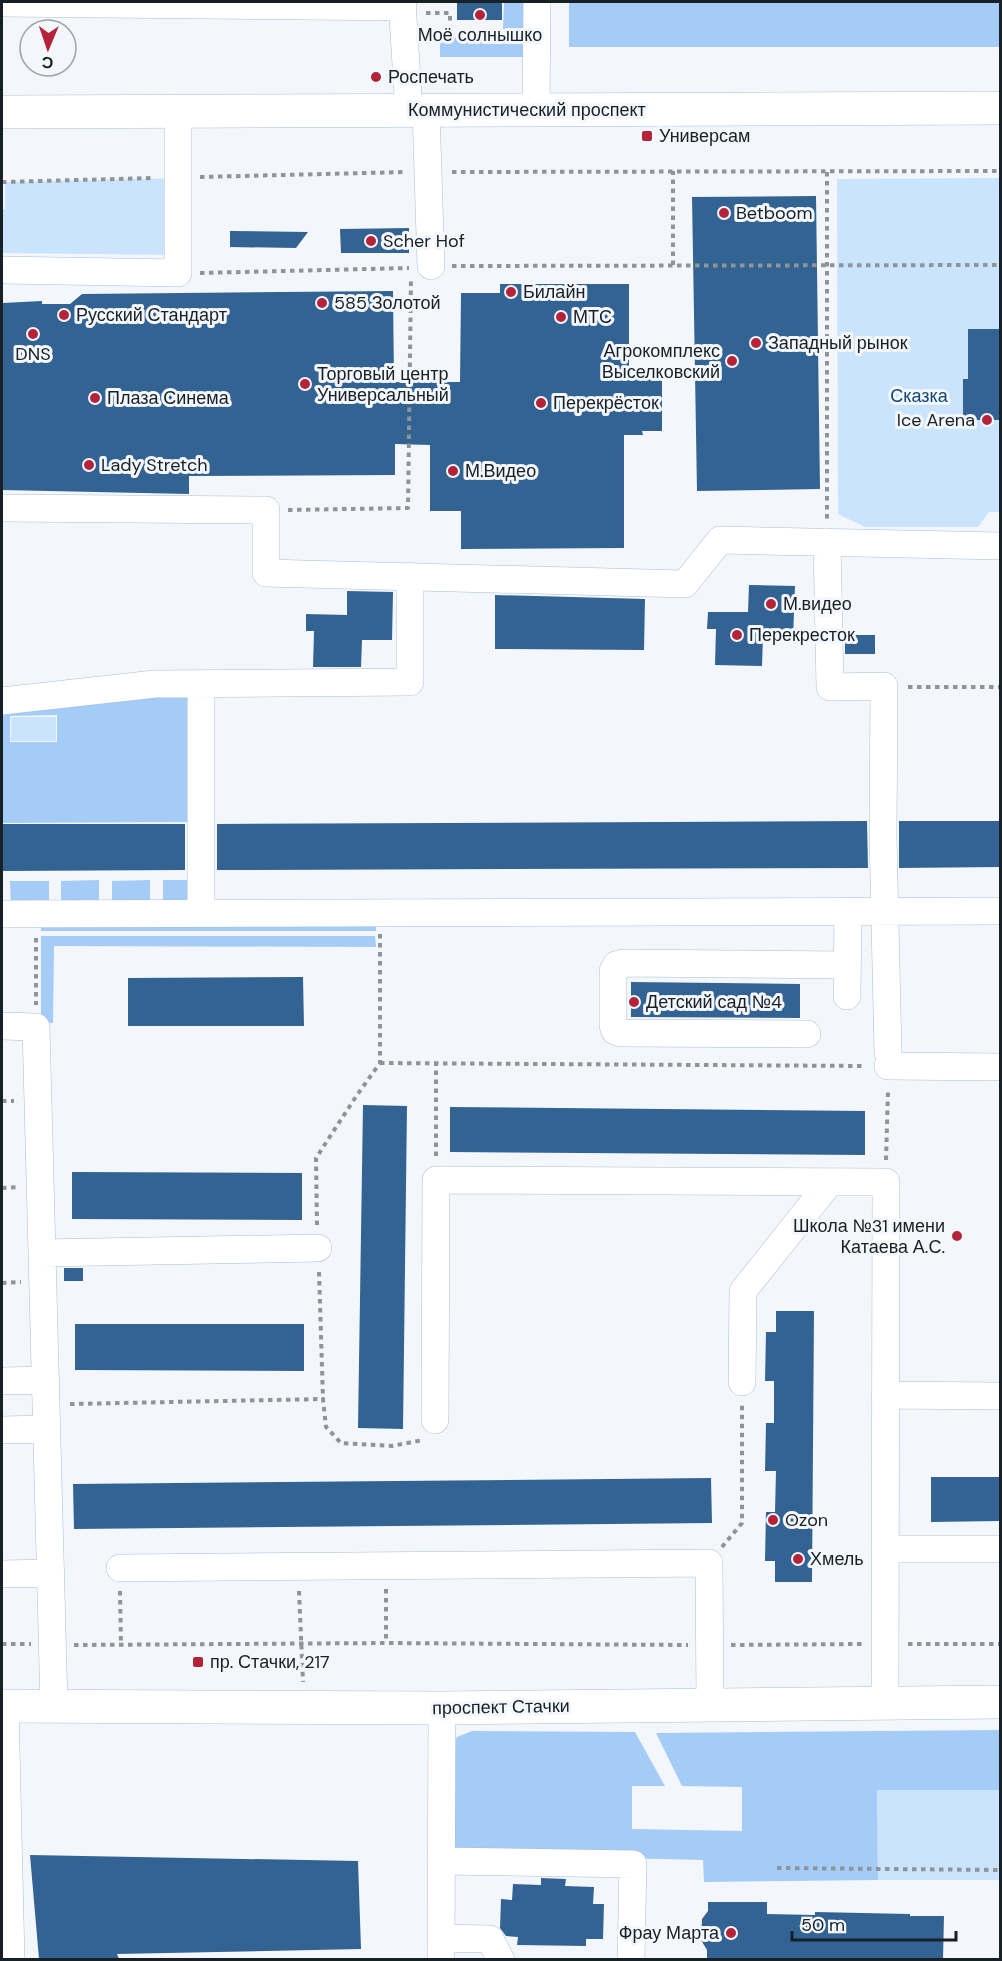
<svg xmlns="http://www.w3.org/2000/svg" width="1002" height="1961" viewBox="0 0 1002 1961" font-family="'DM Sans',sans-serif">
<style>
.green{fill:#cbe4fd}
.forest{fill:#a4ccf7;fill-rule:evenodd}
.building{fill:#336392}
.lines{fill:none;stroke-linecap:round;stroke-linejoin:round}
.minor-casing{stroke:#a9bed3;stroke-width:28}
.major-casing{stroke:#a9bed3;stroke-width:34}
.path{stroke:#8e949a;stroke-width:4;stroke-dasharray:4.5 4.5;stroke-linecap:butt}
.minor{stroke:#fff;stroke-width:27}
.major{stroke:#fff;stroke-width:33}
.poi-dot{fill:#b5233b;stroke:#f3f7fb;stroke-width:2}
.labels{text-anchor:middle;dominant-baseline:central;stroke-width:6;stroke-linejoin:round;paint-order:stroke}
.poi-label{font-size:18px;fill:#171f27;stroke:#f3f7fb;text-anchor:start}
.street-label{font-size:18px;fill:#171f27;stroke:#f3f7fb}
.park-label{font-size:18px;fill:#104776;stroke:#f3f7fb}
</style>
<rect width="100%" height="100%" fill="#f3f7fb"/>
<path class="green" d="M 178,178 L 178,255 L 2,253 L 2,209 L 5,209 L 5,182 Z
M 1000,178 L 1000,512 L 989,512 L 978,527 L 865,527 L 838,514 L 837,179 Z
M 11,717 L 56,717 L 56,741 L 11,741 Z
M 877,1790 L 1000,1790 L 1000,1880 L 878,1880 Z"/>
<path class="forest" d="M 504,2 L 530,2 L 530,29 L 503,29 Z
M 569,2 L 1000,2 L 1000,47 L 569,47 Z
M 440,38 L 530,38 L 529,57 L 440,57 Z
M 193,689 L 193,822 L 2,823 L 2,706 ZM 57,715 L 57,742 L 10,742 L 10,716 Z
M 99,880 L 99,909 L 61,909 L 61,881 Z
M 150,880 L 150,909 L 112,909 L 112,881 Z
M 163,880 L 193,880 L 193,909 L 163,909 Z
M 10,881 L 49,881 L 49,909 L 11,909 Z
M 41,918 L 376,918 L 376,931 L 41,931 Z
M 41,936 L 375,936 L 376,947 L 54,946 L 53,1023 L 41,1023 Z
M 1000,1730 L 1000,1790 L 877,1790 L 878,1880 L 704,1882 L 703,1860 L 453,1854 L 453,1744 L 457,1737 L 472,1731 L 635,1732 L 665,1786 L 632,1786 L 632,1829 L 742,1831 L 742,1787 L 682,1786 L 656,1733 Z"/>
<path class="building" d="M 457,2 L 502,2 L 502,20 L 457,20 Z
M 816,196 L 820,489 L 697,491 L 692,197 Z
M 409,228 L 409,253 L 341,253 L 340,229 Z
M 230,231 L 308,232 L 296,248 L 230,247 Z
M 500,284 L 629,284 L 629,371 L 662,371 L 662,431 L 642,431 L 643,435 L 624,435 L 624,548 L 461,549 L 461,511 L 430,511 L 430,445 L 395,444 L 395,475 L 189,476 L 189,494 L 2,490 L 2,303 L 42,301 L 42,304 L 70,304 L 82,294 L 393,291 L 394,382 L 460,382 L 461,293 L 500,293 Z
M 968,329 L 1000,329 L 1000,420 L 963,420 L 963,379 L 968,379 Z
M 749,585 L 795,586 L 793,638 L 763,637 L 762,666 L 715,665 L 716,629 L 707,629 L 708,612 L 748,612 Z
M 347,591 L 393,592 L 392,640 L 362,640 L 361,667 L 313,667 L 314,631 L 306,631 L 306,614 L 347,615 Z
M 495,595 L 645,599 L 644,650 L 495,649 Z
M 845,635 L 875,635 L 875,654 L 845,654 Z
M 867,821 L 868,868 L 217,870 L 217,824 Z
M 899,821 L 1000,821 L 1000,867 L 899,868 Z
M 2,824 L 185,824 L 185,870 L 2,871 Z
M 303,977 L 304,1026 L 128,1026 L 128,978 Z
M 631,982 L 800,984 L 800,1018 L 631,1017 Z
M 363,1105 L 407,1106 L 403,1429 L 358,1428 Z
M 450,1107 L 865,1111 L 865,1155 L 450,1152 Z
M 72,1172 L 302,1173 L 302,1220 L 72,1219 Z
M 64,1268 L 83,1268 L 83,1281 L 64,1281 Z
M 776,1311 L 814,1311 L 812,1582 L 775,1582 L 775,1561 L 765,1561 L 766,1512 L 775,1512 L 776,1471 L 765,1471 L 766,1423 L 774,1423 L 774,1381 L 765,1381 L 766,1332 L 776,1332 Z
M 75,1324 L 304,1324 L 304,1371 L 75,1370 Z
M 931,1477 L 1000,1477 L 1000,1521 L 931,1522 Z
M 711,1478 L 712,1523 L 74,1529 L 73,1484 Z
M 30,1855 L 358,1861 L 361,1949 L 117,1954 L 119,1959 L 39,1959 Z
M 541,1878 L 566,1879 L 565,1886 L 594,1887 L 593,1904 L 604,1904 L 603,1939 L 586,1939 L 586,1946 L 517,1945 L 518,1937 L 506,1936 L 500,1928 L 501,1899 L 512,1900 L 513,1884 L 541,1885 Z
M 708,1902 L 767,1902 L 767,1914 L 815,1915 L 815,1912 L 910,1914 L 910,1916 L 944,1916 L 943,1959 L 707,1959 L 707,1950 L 701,1940 L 702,1919 L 708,1911 Z"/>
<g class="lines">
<g class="minor-casing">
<path id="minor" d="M 402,2 L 409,111
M 2,3 L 403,7
M 426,110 L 431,266
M 536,110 L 537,2
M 2,270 L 178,273 L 178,111
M 2,508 L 266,510 L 266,573 L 685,584 L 720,540 L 1000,546
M 827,542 L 830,687 L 884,686 L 883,836 L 888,1053
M 2,701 L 155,684 L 410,682 L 410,576
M 201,913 L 201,684
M 2,914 L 1000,911
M 847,996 L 848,912
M 2,1026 L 36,1027 L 54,1706
M 807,1034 L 621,1033 L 615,1031 L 613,1025 L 613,971 L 616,965 L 623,963 L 847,965
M 888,1066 L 1000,1067
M 42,1253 L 318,1248
M 2,1381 L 46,1380
M 742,1382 L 743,1291 L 830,1182
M 885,1395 L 1000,1396
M 435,1420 L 436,1180 L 886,1182 L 885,1703
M 2,1430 L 47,1429
M 885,1549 L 1000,1549
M 120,1568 L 709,1563 L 710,1704
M 2,1574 L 51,1573
M 5,1706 L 11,1960
M 441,1861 L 633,1864 L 631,1960
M 441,1938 L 490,1939 L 501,1960
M 441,1960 L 442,1708"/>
</g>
<g class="major-casing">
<path id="major" d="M 2,112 L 1000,108
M 2,1706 L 442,1708 L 1000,1702"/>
</g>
<path class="path" d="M 426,13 L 450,13 L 450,34 L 515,34
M 452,172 L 1000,171
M 827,172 L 827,519
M 200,177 L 406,172
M 2,182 L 154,178
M 673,265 L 673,171
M 452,266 L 1000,265
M 200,273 L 409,268
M 288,510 L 408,508 L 411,278
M 908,687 L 1000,687
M 36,938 L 36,1005
M 380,1063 L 866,1066
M 2,1101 L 14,1101
M 436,1156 L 436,1064
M 886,1160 L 888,1090
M 2,1188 L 19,1187
M 317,1225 L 316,1158 L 357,1095 L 380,1063 L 380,934
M 319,1272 L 323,1399
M 2,1283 L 21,1282
M 70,1404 L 323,1399 L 326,1427 L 341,1443 L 392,1446 L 423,1440
M 722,1547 L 742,1523 L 742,1405
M 386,1589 L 386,1643
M 120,1591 L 121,1644
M 299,1591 L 303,1682
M 2,1644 L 31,1644
M 908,1644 L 1000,1644
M 74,1645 L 386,1643 L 688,1645
M 731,1645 L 862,1644
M 777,1868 L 1000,1870"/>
<use href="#minor" class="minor"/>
<use href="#major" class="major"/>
</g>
<g class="poi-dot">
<circle cx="480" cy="15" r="6"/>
<circle cx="376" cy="77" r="6"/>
<rect x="641" y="130" width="12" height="12" rx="3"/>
<circle cx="724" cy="213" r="6"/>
<circle cx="371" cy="241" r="6"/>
<circle cx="511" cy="292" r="6"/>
<circle cx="322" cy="303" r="6"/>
<circle cx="64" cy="315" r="6"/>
<circle cx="561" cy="317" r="6"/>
<circle cx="33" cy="334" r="6"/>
<circle cx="756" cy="343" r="6"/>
<circle cx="732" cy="361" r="6"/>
<circle cx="305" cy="384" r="6"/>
<circle cx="95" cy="398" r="6"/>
<circle cx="541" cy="403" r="6"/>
<circle cx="987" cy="420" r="6"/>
<circle cx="89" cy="465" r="6"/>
<circle cx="453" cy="471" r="6"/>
<circle cx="771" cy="604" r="6"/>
<circle cx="737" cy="635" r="6"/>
<circle cx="634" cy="1002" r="6"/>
<circle cx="957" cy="1236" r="6"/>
<circle cx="773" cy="1520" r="6"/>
<circle cx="798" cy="1559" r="6"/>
<rect x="192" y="1656" width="12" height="12" rx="3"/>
<circle cx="731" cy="1933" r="6"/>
</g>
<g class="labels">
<g class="poi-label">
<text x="480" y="35" text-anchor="middle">Моё солнышко</text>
<text x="388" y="77">Роспечать</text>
<text x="659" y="136">Универсам</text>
<text x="736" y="213">Betboom</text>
<text x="383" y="241">Scher Hof</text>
<text x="523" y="292">Билайн</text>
<text x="334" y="303">585 Золотой</text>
<text x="76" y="315">Русский Стандарт</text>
<text x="573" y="317">МТС</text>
<text x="768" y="343">Западный рынок</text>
<text x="720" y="351" text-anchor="end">Агрокомплекс<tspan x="720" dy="21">Выселковский</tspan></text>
<text x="33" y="354" text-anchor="middle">DNS</text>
<text x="317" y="374">Торговый центр<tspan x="317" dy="21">Универсальный</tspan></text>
<text x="107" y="398">Плаза Синема</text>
<text x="553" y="403">Перекрёсток</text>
<text x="975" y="420" text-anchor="end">Ice Arena</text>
<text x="101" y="465">Lady Stretch</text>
<text x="465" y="471">М.Видео</text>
<text x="783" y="604">М.видео</text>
<text x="749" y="635">Перекресток</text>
<text x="646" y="1002">Детский сад №4</text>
<text x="945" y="1226" text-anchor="end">Школа №31 имени<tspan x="945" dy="21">Катаева А.С.</tspan></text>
<text x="785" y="1520">Ozon</text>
<text x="810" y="1559">Хмель</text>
<text x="210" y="1662">пр. Стачки, 217</text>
<text x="719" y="1933" text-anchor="end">Фрау Марта</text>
</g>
<g class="street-label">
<text x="527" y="110">Коммунистический проспект</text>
<text transform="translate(501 1707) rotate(-1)">проспект Стачки</text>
</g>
<g class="park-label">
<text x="919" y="396">Сказка</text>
</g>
</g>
<rect width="1002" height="1961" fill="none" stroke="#171f27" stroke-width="6"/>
<g transform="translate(48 48) rotate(182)"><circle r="28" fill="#f3f7fb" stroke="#9ba1a6" stroke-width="1.5"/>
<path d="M0-4.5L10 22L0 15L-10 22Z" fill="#b5233b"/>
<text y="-9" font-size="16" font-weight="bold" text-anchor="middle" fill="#171f27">С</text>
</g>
<path d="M792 1931v9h164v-9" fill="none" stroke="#171f27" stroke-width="3"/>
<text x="801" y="1931" font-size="18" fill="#171f27" stroke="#f3f7fb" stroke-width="4.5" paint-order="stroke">50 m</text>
</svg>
